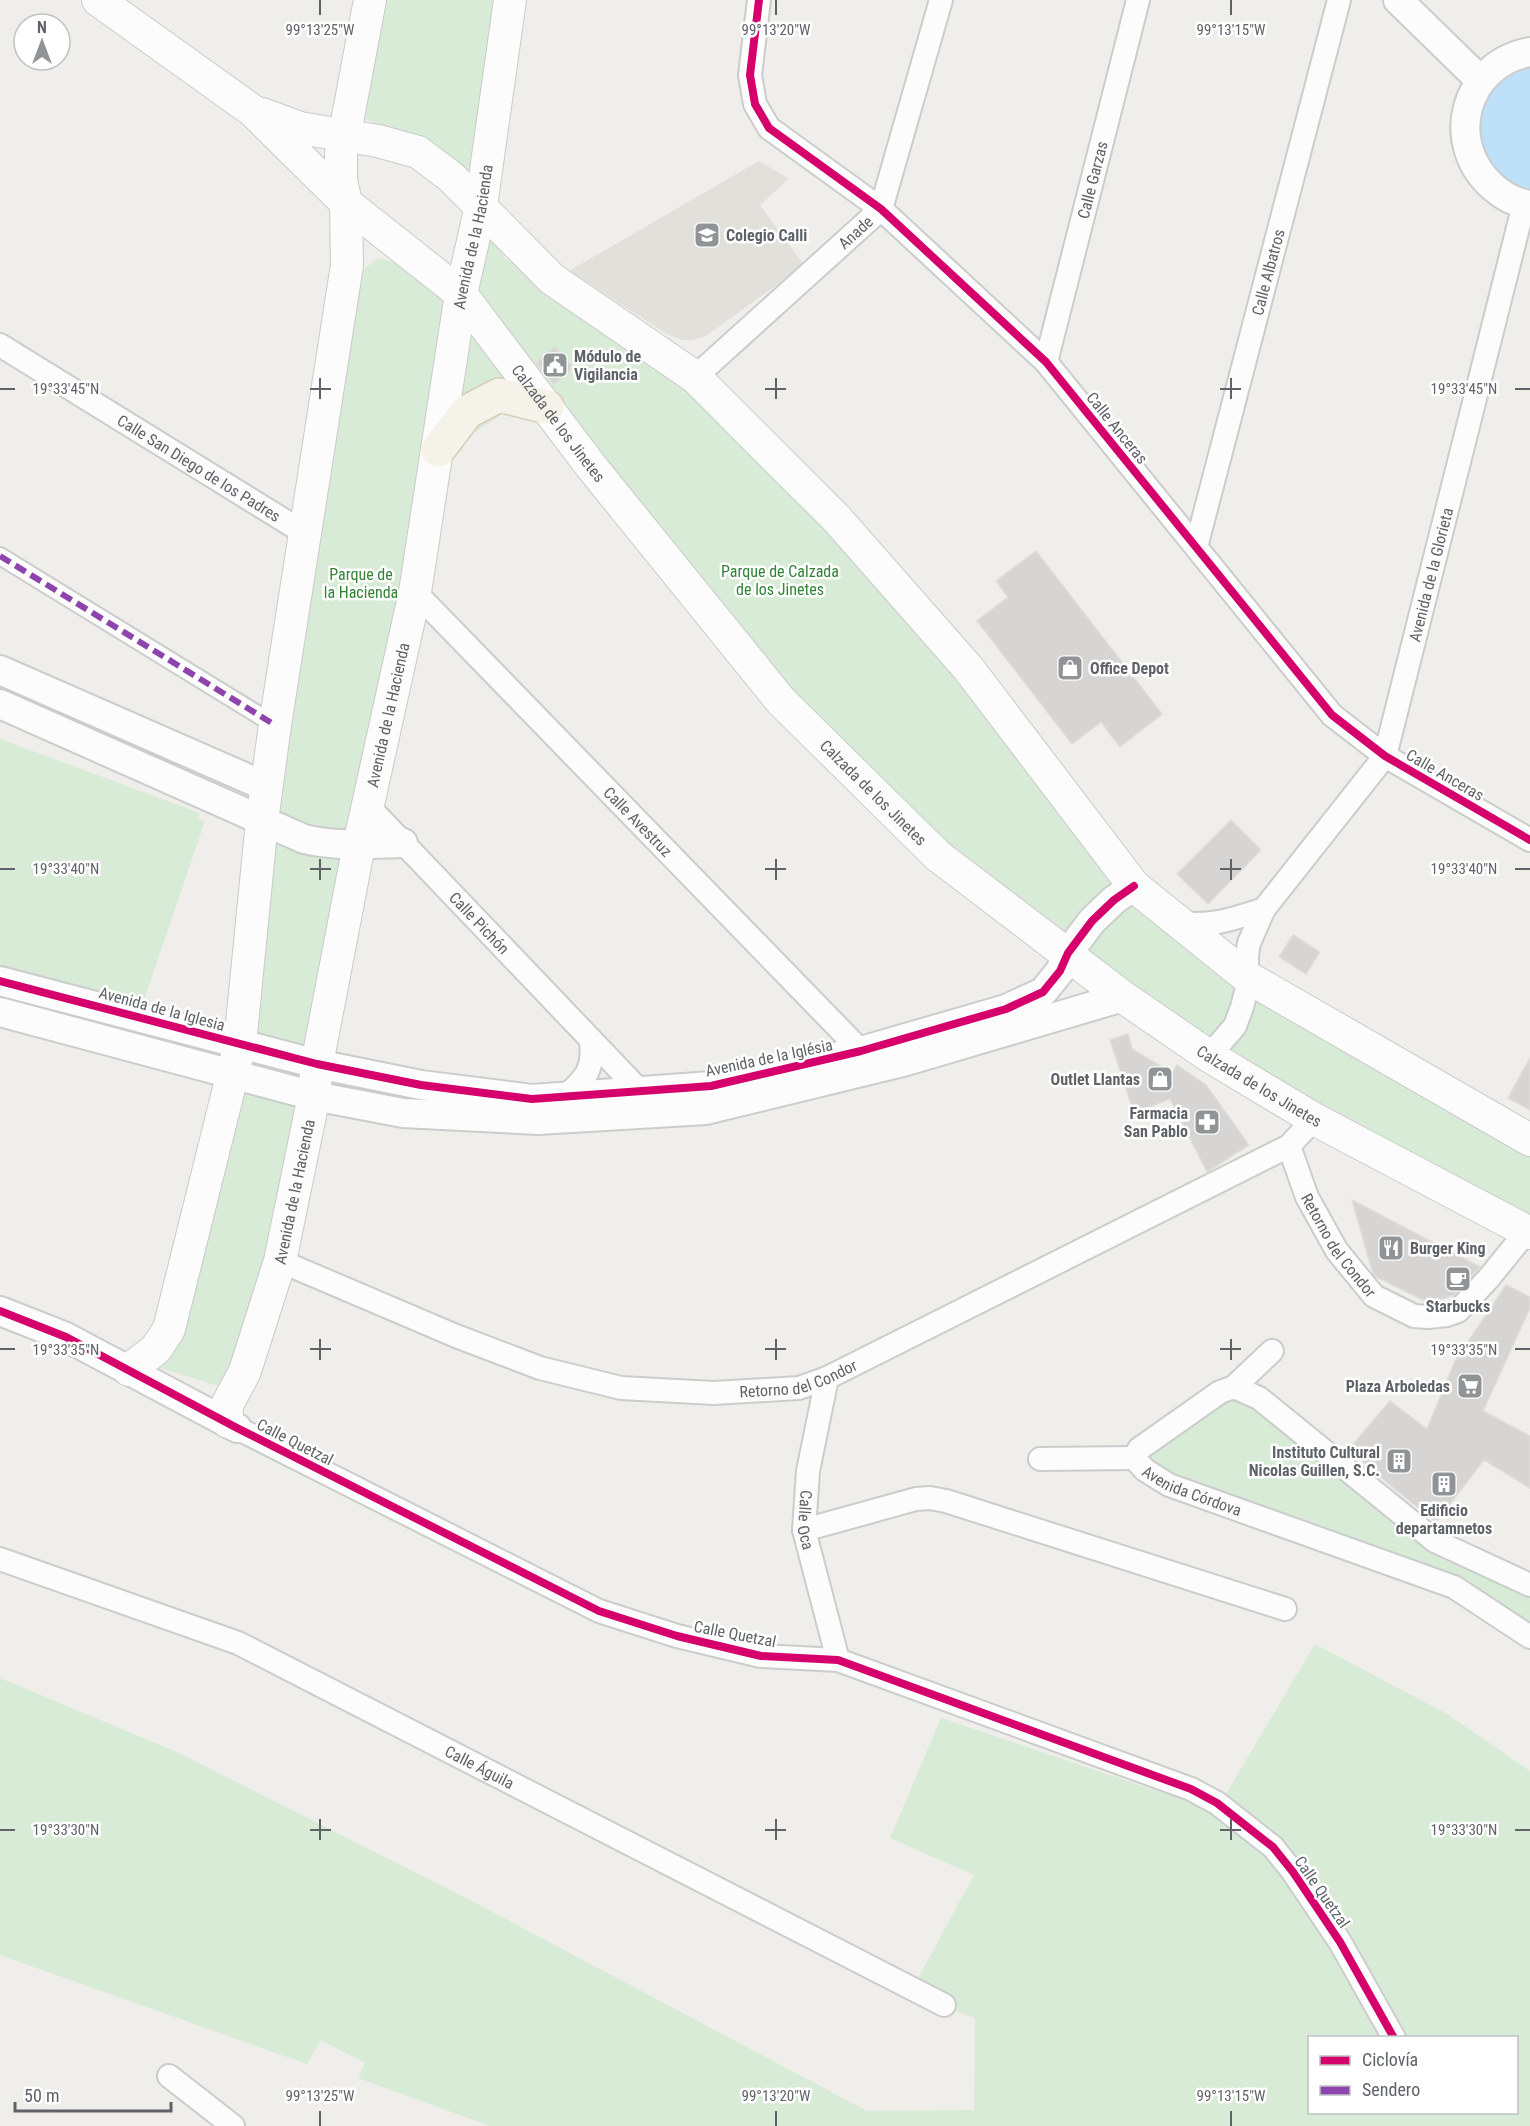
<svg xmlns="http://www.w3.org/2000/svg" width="1530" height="2126" viewBox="0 0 1530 2126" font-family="'Roboto Condensed',sans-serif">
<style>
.education{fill:#e2e0da}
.green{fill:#d8ebd6;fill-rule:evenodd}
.water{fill:#bfe0f9}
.building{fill:#d6d5d3;stroke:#deddd9;stroke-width:1.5}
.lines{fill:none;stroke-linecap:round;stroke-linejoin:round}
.pedestrian-casing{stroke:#cbcccc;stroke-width:20}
.minor-casing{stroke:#cbcccc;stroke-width:26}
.tertiary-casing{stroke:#cbcccc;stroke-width:32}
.secondary-casing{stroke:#cacacb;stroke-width:34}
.primary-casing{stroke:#d7ceb8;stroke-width:36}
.pedestrian{stroke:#fdfcfc;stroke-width:16}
.minor{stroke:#fdfcfc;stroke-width:22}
.tertiary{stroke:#fdfcfc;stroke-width:28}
.secondary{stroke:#fdfcfc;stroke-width:32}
.primary{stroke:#f4f2e9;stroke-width:33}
.quiet{stroke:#8e44ad;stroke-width:6;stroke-dasharray:12 6;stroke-linecap:butt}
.cycleway-casing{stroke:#fff;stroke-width:11}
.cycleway{stroke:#d6006c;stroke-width:8}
.ticks{fill:none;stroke:#5f6368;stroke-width:2}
.labels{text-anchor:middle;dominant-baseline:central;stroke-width:5;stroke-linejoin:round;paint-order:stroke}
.street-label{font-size:16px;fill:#5f6368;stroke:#fff}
.poi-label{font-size:16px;font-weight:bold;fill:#5f6368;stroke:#fff;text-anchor:start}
.park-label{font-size:16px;fill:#348238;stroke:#fff}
.ticks-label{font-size:15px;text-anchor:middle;fill:#5f6368;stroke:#fff;stroke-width:5;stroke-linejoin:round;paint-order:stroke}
</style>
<rect width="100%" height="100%" fill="#efeeea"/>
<path class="education" d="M 759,161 L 789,179 L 760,205 L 804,265 L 706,336 L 692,340 L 682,340 L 667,334 L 569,271 Z"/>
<path class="green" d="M 371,0 L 509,0 L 481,196 L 422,138 L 349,114 Z
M 481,207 L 505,259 L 549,280 L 693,380 L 833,521 L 1132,891 L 1530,1143 L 1530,1229 L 1316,1116 L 939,855 L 545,426 L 511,408 L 442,454 L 462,294 Z
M 378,258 L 412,267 L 458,296 L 356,842 L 266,819 L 363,270 Z
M 0,739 L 200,813 L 198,818 L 205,821 L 143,1003 L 0,969 Z
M 264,824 L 354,850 L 314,1061 L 243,1041 Z
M 237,1083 L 309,1100 L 277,1260 L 228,1382 L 218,1386 L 148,1364 Z
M 1235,1389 L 1435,1541 L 1530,1587 L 1530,1634 L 1455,1585 L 1170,1484 L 1142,1450 Z
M 1315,1644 L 1447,1714 L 1530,1771 L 1530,2126 L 490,2126 L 358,2078 L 365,2063 L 321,2040 L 307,2064 L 0,1955 L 0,1678 L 179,1753 L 470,1900 L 867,2111 L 974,2110 L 975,2018 L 909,1995 L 974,1875 L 890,1838 L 941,1718 L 1216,1811 ZM 1310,2038 L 1516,2038 L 1516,2112 L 1310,2112 Z"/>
<path class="water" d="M 1530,62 L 1530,195 L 1508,186 L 1480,150 L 1476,128 L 1480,106 L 1491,86 Z"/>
<path class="building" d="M 555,347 L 573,368 L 554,384 L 536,363 Z
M 1036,551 L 1162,714 L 1120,747 L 1101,722 L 1072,744 L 977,621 L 1008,597 L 996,581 Z
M 1231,820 L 1261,850 L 1208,904 L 1177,874 Z
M 1293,935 L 1320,952 L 1306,974 L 1279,957 Z
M 1128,1034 L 1132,1049 L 1172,1073 L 1177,1065 L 1206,1085 L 1249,1145 L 1207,1172 L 1170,1099 L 1134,1113 L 1110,1040 Z
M 1530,1058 L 1530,1110 L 1508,1098 Z
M 1352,1200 L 1480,1267 L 1454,1295 L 1429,1303 L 1376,1277 L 1373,1274 Z
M 1506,1285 L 1530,1297 L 1530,1308 L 1483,1411 L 1530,1436 L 1530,1488 L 1484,1460 L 1436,1522 L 1374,1472 L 1349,1449 L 1390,1401 L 1427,1429 L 1455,1361 Z"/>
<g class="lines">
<g class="pedestrian-casing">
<path id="pedestrian" d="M 0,556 L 275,725"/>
</g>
<g class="minor-casing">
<g id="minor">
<path d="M 759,0 L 750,75 L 755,104 L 769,128 L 881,209 L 1046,362 L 1332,715 L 1385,756 L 1530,840"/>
<path id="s1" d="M 0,345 L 306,534"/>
<path id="s2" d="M 1046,362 L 1138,0"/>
<path id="s3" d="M 695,377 L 881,209 L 941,0"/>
<path id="s4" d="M 1196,547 L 1339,0"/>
<path id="s5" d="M 415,592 L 861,1051"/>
<path id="s6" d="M 369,807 L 640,1091"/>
<path d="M 1178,923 C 1212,927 1233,919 1264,909"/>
<path id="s7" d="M 1209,1056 L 1235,1026 L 1242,1007 L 1247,988 L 1247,955 L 1249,943 L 1264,909 L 1385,756 L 1524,204"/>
<path d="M 566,1096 C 587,1077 594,1069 591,1040"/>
<path id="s8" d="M 1289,1146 L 1307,1197 L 1337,1251 L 1374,1296 L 1414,1316 L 1428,1317 L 1447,1315 L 1458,1311 L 1488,1279 L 1527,1231"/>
<path id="s9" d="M 280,1261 L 456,1336 L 540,1368 L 621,1388 L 714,1393 L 799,1388 L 827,1378 L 1289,1146 L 1314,1119"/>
<path id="s10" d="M 827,1378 L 808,1471 L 804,1530 L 838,1660"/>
<path d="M 1234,1387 L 1259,1398 L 1435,1541 L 1530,1585"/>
<path d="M 237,1428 L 599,1611 L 677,1636 L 761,1656 L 838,1660 L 1191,1789 L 1217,1803 L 1273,1847 L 1293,1872 L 1340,1942 L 1394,2038"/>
<path id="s11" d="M 1134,1458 L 1145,1470 L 1169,1485 L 1454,1587 L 1530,1637"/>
<path d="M 1134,1458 L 1139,1449 L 1220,1392 L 1234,1387 L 1272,1351"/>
<path d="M 1040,1459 L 1134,1458"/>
<path d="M 804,1530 L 916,1499 L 930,1498 L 946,1501 L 1285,1609"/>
<path id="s12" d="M 0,1559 L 238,1643 L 944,2005"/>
<path d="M 169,2076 L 233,2126"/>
</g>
</g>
<g class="tertiary-casing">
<path id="tertiary" d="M 1398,0 L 1481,81
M 1530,52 C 1464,64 1443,143 1493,187 C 1503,196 1517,203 1530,205
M 0,670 L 267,787
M 0,704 L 304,839 C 337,847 369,844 403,843
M 0,981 L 317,1064 L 421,1085 L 532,1099 L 711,1086 L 861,1051 L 1006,1009 L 1043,992 L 1060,971 L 1068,953 L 1092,921 L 1114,900 L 1134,886
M 0,1012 L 314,1096 L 403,1113 L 538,1120 L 706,1110 L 903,1062 L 1123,997
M 0,1311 L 66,1337 L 237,1428"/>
</g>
<g class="secondary-casing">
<g id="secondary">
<path id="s13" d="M 98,0 L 253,111 L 346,203 L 461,294 L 590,465 L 781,701 L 938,856 L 1123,997 L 1209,1056 L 1314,1119 L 1530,1233"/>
<path d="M 262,114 L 300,128 L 378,141 L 418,152 L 451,177 L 552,279 L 695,377 L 837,519 L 968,668 L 1134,886 L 1247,977 L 1530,1140"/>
<path d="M 129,1370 L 156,1349 L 169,1329 L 240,1044 L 262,821 L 275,725 L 347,265 L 346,203 L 341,180 L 341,154 L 370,0"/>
<path id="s14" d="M 228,1422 L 226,1407 L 245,1371 L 280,1261 L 314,1096 L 317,1064 L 359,845 L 415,592 L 461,294 L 481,206 L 510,0"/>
</g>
</g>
<g class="primary-casing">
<path id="primary" d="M 438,450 L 467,412 L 499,395 L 547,407"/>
</g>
<use href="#pedestrian" class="pedestrian"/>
<use href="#minor" class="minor"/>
<use href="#tertiary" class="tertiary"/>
<use href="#secondary" class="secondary"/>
<use href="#primary" class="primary"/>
<path class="quiet" d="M 0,556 L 275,725"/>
<g class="cycleway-casing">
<path id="cycleway" d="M 759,0 L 750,75 L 755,104 L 769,128 L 881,209 L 1046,362 L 1332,715 L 1385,756 L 1530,840
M 0,981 L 317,1064 L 421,1085 L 532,1099 L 711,1086 L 861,1051 L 1006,1009 L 1043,992 L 1060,971 L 1068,953 L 1092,921 L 1114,900 L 1134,886
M 0,1311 L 66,1337 L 237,1428 L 599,1611 L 677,1636 L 761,1656 L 838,1660 L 1191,1789 L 1217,1803 L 1273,1847 L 1293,1872 L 1340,1942 L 1394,2038"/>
</g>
<use href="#cycleway" class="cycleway"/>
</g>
<path class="ticks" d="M 320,0 L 320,15M 776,0 L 776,15M 1231,0 L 1231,15M 320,378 L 320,399M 776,378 L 776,399M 1231,378 L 1231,399M 0,389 L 15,389M 310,389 L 331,389M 765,389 L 786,389M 1220,389 L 1241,389M 1515,389 L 1530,389M 320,859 L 320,880M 776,859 L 776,880M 1231,859 L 1231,880M 0,869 L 15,869M 310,869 L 331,869M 765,869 L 786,869M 1220,869 L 1241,869M 1515,869 L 1530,869M 320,1339 L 320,1360M 776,1339 L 776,1360M 1231,1339 L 1231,1360M 0,1349 L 15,1349M 310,1349 L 331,1349M 765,1349 L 786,1349M 1220,1349 L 1241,1349M 1515,1349 L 1530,1349M 320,1819 L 320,1840M 776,1819 L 776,1840M 1231,1819 L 1231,1840M 0,1830 L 15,1830M 310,1830 L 331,1830M 765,1830 L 786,1830M 1220,1830 L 1241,1830M 1515,1830 L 1530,1830M 320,2111 L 320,2126M 776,2111 L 776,2126M 1231,2111 L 1231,2126"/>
<defs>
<g id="school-square" transform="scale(1.35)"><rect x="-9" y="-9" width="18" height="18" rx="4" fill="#919496" stroke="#fff"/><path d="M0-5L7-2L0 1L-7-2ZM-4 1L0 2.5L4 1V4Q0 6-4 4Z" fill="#fff"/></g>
<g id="civic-square" transform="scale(1.35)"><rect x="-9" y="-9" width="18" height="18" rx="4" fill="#919496" stroke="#fff"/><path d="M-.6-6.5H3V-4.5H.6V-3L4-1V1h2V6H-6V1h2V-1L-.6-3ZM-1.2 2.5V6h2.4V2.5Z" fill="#fff"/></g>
<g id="shop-square" transform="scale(1.35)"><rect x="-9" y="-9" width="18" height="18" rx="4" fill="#919496" stroke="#fff"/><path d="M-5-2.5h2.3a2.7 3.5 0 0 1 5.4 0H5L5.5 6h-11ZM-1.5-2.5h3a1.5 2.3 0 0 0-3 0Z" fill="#fff"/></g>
<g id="pharmacy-square" transform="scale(1.35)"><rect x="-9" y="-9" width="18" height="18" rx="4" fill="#919496" stroke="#fff"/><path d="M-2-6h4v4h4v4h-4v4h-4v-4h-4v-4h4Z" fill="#fff"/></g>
<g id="restaurant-square" transform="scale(1.35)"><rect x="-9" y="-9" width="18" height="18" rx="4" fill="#919496" stroke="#fff"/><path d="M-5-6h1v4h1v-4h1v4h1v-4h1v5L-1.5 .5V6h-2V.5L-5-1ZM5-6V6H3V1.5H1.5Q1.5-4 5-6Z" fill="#fff"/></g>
<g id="cafe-square" transform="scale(1.35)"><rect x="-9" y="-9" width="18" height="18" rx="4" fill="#919496" stroke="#fff"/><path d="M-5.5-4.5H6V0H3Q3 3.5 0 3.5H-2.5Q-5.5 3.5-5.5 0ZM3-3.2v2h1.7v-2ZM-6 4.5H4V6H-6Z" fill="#fff"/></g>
<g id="supermarket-square" transform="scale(1.35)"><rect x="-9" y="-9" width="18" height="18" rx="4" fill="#919496" stroke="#fff"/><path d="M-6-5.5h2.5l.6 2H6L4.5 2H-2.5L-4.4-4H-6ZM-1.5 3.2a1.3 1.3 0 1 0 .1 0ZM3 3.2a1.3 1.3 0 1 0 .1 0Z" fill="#fff"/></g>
<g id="building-square" transform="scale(1.35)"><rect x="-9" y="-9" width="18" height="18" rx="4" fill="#919496" stroke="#fff"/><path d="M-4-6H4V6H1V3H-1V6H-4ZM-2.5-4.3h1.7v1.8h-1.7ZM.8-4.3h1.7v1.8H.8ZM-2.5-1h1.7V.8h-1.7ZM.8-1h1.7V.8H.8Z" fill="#fff"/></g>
</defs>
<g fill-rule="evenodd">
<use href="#school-square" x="707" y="235"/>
<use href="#civic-square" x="555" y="365"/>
<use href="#shop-square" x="1070" y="668"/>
<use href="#shop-square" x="1160" y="1079"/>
<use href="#pharmacy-square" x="1207" y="1122"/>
<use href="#restaurant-square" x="1391" y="1248"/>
<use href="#cafe-square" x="1458" y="1279"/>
<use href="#supermarket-square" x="1470" y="1386"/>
<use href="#building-square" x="1399" y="1461"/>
<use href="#building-square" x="1444" y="1484"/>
</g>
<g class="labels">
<g class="street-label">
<text stroke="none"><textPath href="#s2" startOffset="188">Calle Garzas</textPath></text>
<text stroke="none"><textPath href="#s3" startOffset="216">Anade</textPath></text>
<text stroke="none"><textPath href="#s14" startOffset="1214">Avenida de la Hacienda</textPath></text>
<text stroke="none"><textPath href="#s4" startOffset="284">Calle Albatros</textPath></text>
<text stroke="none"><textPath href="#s13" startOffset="630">Calzada de los Jinetes</textPath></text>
<text transform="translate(1117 428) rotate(51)">Calle Anceras</text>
<text stroke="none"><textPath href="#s1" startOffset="234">Calle San Diego de los Padres</textPath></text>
<text stroke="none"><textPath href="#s7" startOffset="544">Avenida de la Glorieta</textPath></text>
<text stroke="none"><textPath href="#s14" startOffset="728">Avenida de la Hacienda</textPath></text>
<text transform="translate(1445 775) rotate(30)">Calle Anceras</text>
<text stroke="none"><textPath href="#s13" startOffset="1116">Calzada de los Jinetes</textPath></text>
<text stroke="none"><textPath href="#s5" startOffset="320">Calle Avestruz</textPath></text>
<text stroke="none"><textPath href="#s6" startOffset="160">Calle Pichón</textPath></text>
<text transform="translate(162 1009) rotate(15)">Avenida de la Iglesia</text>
<text transform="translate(769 1058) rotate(-12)">Avenida de la Iglésia</text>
<text stroke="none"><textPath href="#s13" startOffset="1602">Calzada de los Jinetes</textPath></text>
<text stroke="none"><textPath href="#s14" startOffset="242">Avenida de la Hacienda</textPath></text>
<text stroke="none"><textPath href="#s8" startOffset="112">Retorno del Condor</textPath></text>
<text stroke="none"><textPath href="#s9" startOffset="544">Retorno del Condor</textPath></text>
<text transform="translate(295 1442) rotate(27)">Calle Quetzal</text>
<text stroke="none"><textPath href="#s11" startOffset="68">Avenida Córdova</textPath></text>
<text stroke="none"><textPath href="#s10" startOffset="144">Calle Oca</textPath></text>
<text transform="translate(735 1634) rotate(11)">Calle Quetzal</text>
<text stroke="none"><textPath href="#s12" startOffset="524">Calle Águila</textPath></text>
<text transform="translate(1322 1892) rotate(55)">Calle Quetzal</text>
</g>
<g class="poi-label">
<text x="726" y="235">Colegio Calli</text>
<text x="574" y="356">Módulo de<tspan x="574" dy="18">Vigilancia</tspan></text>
<text x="1090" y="668">Office Depot</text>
<text x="1140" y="1079" text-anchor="end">Outlet Llantas</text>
<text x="1188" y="1113" text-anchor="end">Farmacia<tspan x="1188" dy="18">San Pablo</tspan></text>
<text x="1410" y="1248">Burger King</text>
<text x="1458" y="1306" text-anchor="middle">Starbucks</text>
<text x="1450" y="1386" text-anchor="end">Plaza Arboledas</text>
<text x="1380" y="1452" text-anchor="end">Instituto Cultural<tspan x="1380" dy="18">Nicolas Guillen, S.C.</tspan></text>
<text x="1444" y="1510" text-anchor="middle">Edificio<tspan x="1444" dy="18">departamnetos</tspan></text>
</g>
<g class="park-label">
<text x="780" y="571">Parque de Calzada<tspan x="780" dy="18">de los Jinetes</tspan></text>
<text x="361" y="574">Parque de<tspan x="361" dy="18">la Hacienda</tspan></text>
</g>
</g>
<g class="ticks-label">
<text x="320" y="35">99°13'25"W</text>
<text x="776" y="35">99°13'20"W</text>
<text x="1231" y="35">99°13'15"W</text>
<text x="66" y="394">19°33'45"N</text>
<text x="1464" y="394">19°33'45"N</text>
<text x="66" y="874">19°33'40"N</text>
<text x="1464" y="874">19°33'40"N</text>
<text x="66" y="1355">19°33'35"N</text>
<text x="1464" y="1355">19°33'35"N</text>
<text x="66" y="1835">19°33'30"N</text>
<text x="1464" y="1835">19°33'30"N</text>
<text x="320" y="2101">99°13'25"W</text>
<text x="776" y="2101">99°13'20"W</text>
<text x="1231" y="2101">99°13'15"W</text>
</g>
<rect x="1308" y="2036" width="210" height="78" fill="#ffffff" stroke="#bfc1c3" stroke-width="1.5"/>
<rect x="1320" y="2056" width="30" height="9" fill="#d6006c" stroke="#bfc1c3" stroke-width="1.5"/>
<text x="1362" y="2066" font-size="18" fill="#5f6368">Ciclovía</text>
<rect x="1320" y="2086" width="30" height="9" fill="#8e44ad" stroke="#bfc1c3" stroke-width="1.5"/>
<text x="1362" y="2096" font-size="18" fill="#5f6368">Sendero</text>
<g transform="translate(42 42)"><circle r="28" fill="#ffffff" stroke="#bfc1c3" stroke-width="1.5"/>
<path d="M0-4.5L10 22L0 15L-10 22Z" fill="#919496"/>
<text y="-9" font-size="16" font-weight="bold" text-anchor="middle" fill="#5f6368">N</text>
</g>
<path d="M15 2102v9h156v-9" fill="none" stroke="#5f6368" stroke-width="3"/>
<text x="24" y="2102" font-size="18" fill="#5f6368" stroke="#ffffff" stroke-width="4.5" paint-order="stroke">50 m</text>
</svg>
